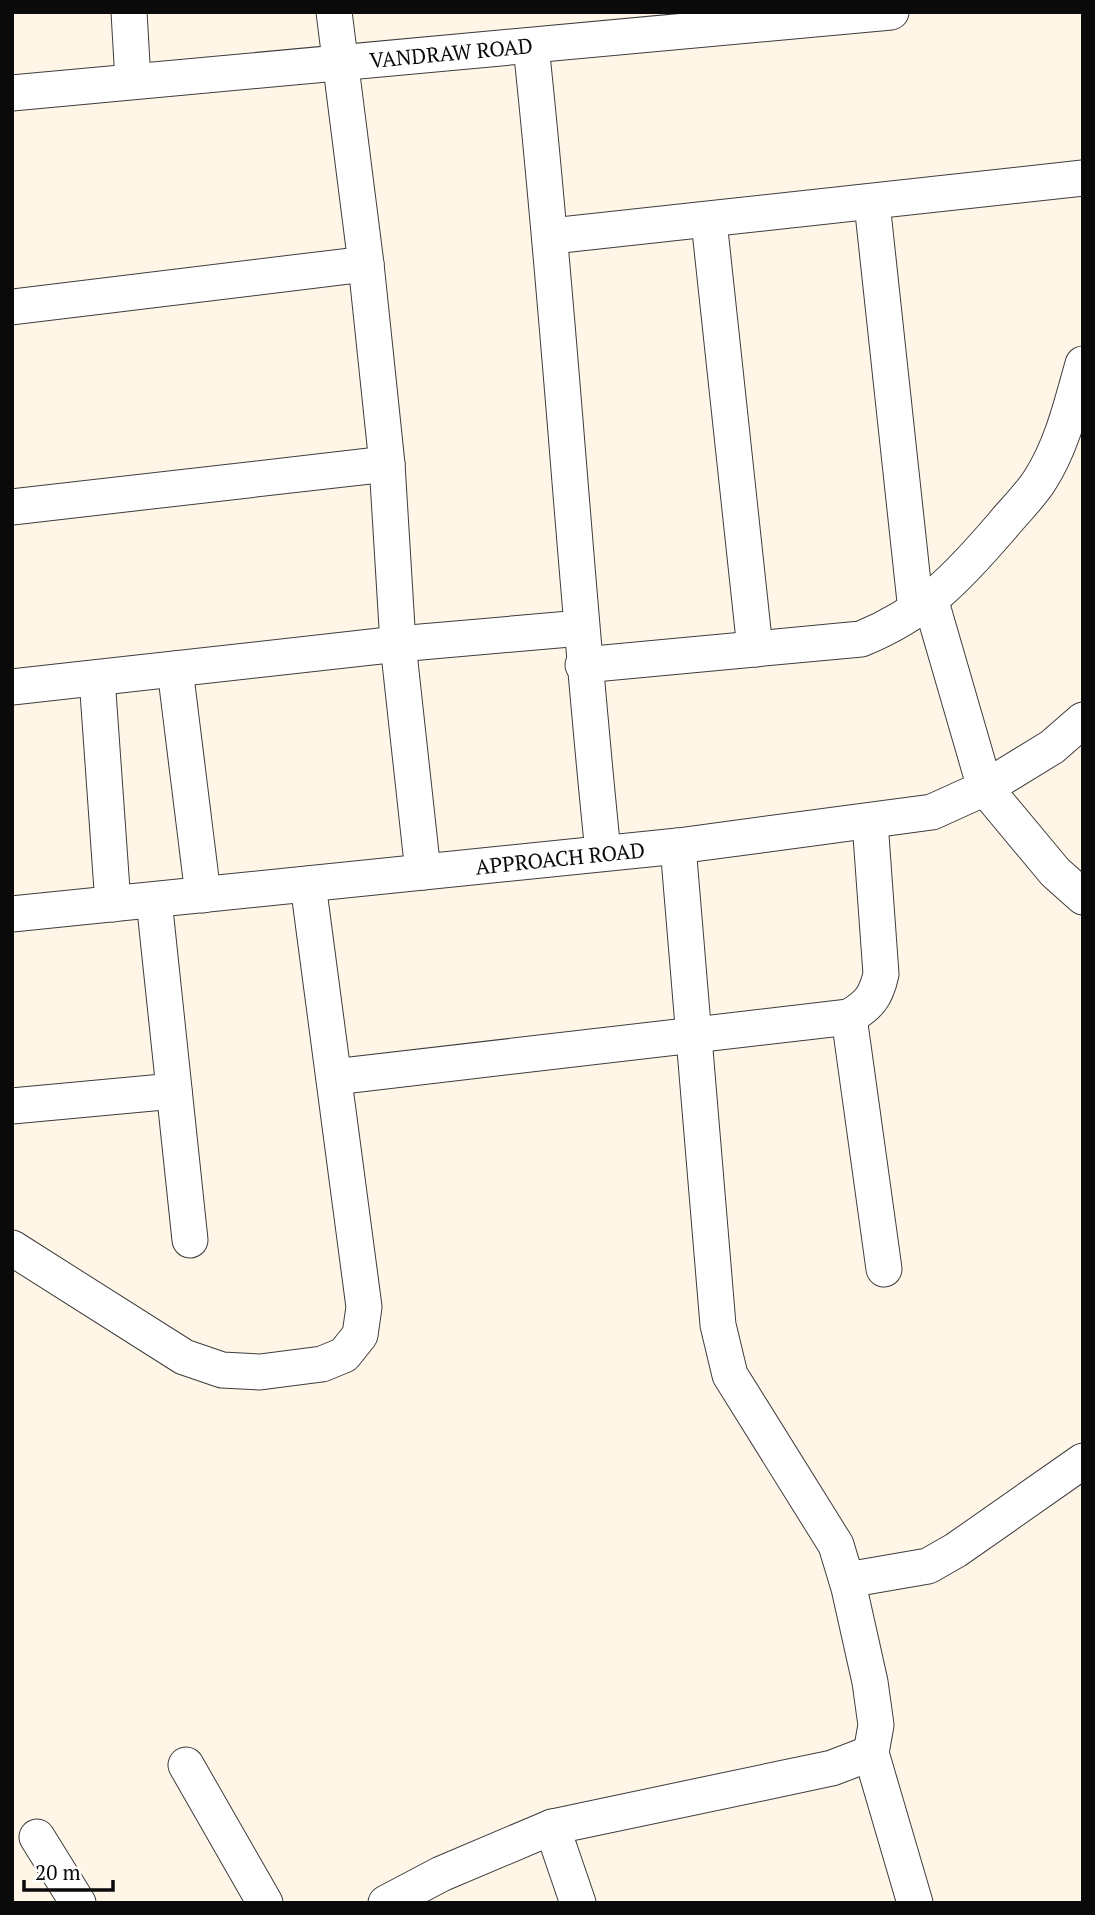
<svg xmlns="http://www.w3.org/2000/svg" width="1095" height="1915" viewBox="0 0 1095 1915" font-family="'PT Serif',serif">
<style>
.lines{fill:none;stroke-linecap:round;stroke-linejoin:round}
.minor-casing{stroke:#3d3d3d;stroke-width:37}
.minor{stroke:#fff;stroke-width:35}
.labels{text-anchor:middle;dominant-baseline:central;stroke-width:7;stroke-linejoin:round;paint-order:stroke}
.street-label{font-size:21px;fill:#0a0a0a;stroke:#fff}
</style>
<rect width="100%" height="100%" fill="#fff6e7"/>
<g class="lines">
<g class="minor-casing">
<g id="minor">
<path d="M 129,12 L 133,81"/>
<path d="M 334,12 L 366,264 L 387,464 L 398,644 L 423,872"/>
<path d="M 531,46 C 560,315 575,584 603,852"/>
<path id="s1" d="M 12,93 L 891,12"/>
<path d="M 872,203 L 916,611"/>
<path d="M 709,221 L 755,649"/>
<path d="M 552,236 L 1083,178"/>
<path d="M 12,307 L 366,264"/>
<path d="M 12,507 L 387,464"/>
<path d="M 931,602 L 985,788 L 1055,872 L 1083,897"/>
<path d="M 583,665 L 861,639 C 925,613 958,577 1002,526 C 1014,511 1030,496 1040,480 C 1062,446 1072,403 1083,364"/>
<path d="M 175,669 L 203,895"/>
<path d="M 97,678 L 113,904"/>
<path d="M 12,687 L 398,644 L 581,628"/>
<path d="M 678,846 L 718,1325 L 730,1375 L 836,1545 L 849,1588 L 870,1682 L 876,1725 L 871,1753 L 915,1903"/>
<path d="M 154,900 L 190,1240"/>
<path id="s2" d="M 12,914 L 678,846 L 932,812 L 985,788 L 1052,747 L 1083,720"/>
<path d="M 849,1017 L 884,1269"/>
<path d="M 334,1077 L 849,1017 C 869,1005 876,997 881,974 L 870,822"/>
<path d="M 12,1106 L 174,1091"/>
<path d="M 12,1248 L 184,1357 L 222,1370 L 260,1372 L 322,1364 L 344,1355 L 360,1335 L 364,1307 L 308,884"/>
<path d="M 847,1580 L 928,1566 L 956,1550 L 1083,1461"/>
<path d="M 186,1765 L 265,1903"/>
<path d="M 552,1827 L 578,1903"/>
<path d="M 37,1837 L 78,1903"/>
<path d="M 386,1903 L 441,1874 L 552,1827 L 832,1768 L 871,1753"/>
</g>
</g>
<use href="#minor" class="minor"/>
</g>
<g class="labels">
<g class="street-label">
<text stroke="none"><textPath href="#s1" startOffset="441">VANDRAW ROAD</textPath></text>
<text stroke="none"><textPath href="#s2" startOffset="551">APPROACH ROAD</textPath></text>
</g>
</g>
<rect width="1095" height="1915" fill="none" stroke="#0a0a0a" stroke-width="28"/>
<path d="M24 1880v10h89v-10" fill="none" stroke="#0a0a0a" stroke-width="3.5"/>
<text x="35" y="1880" font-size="21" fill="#0a0a0a" stroke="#ffffff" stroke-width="5" paint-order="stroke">20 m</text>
</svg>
